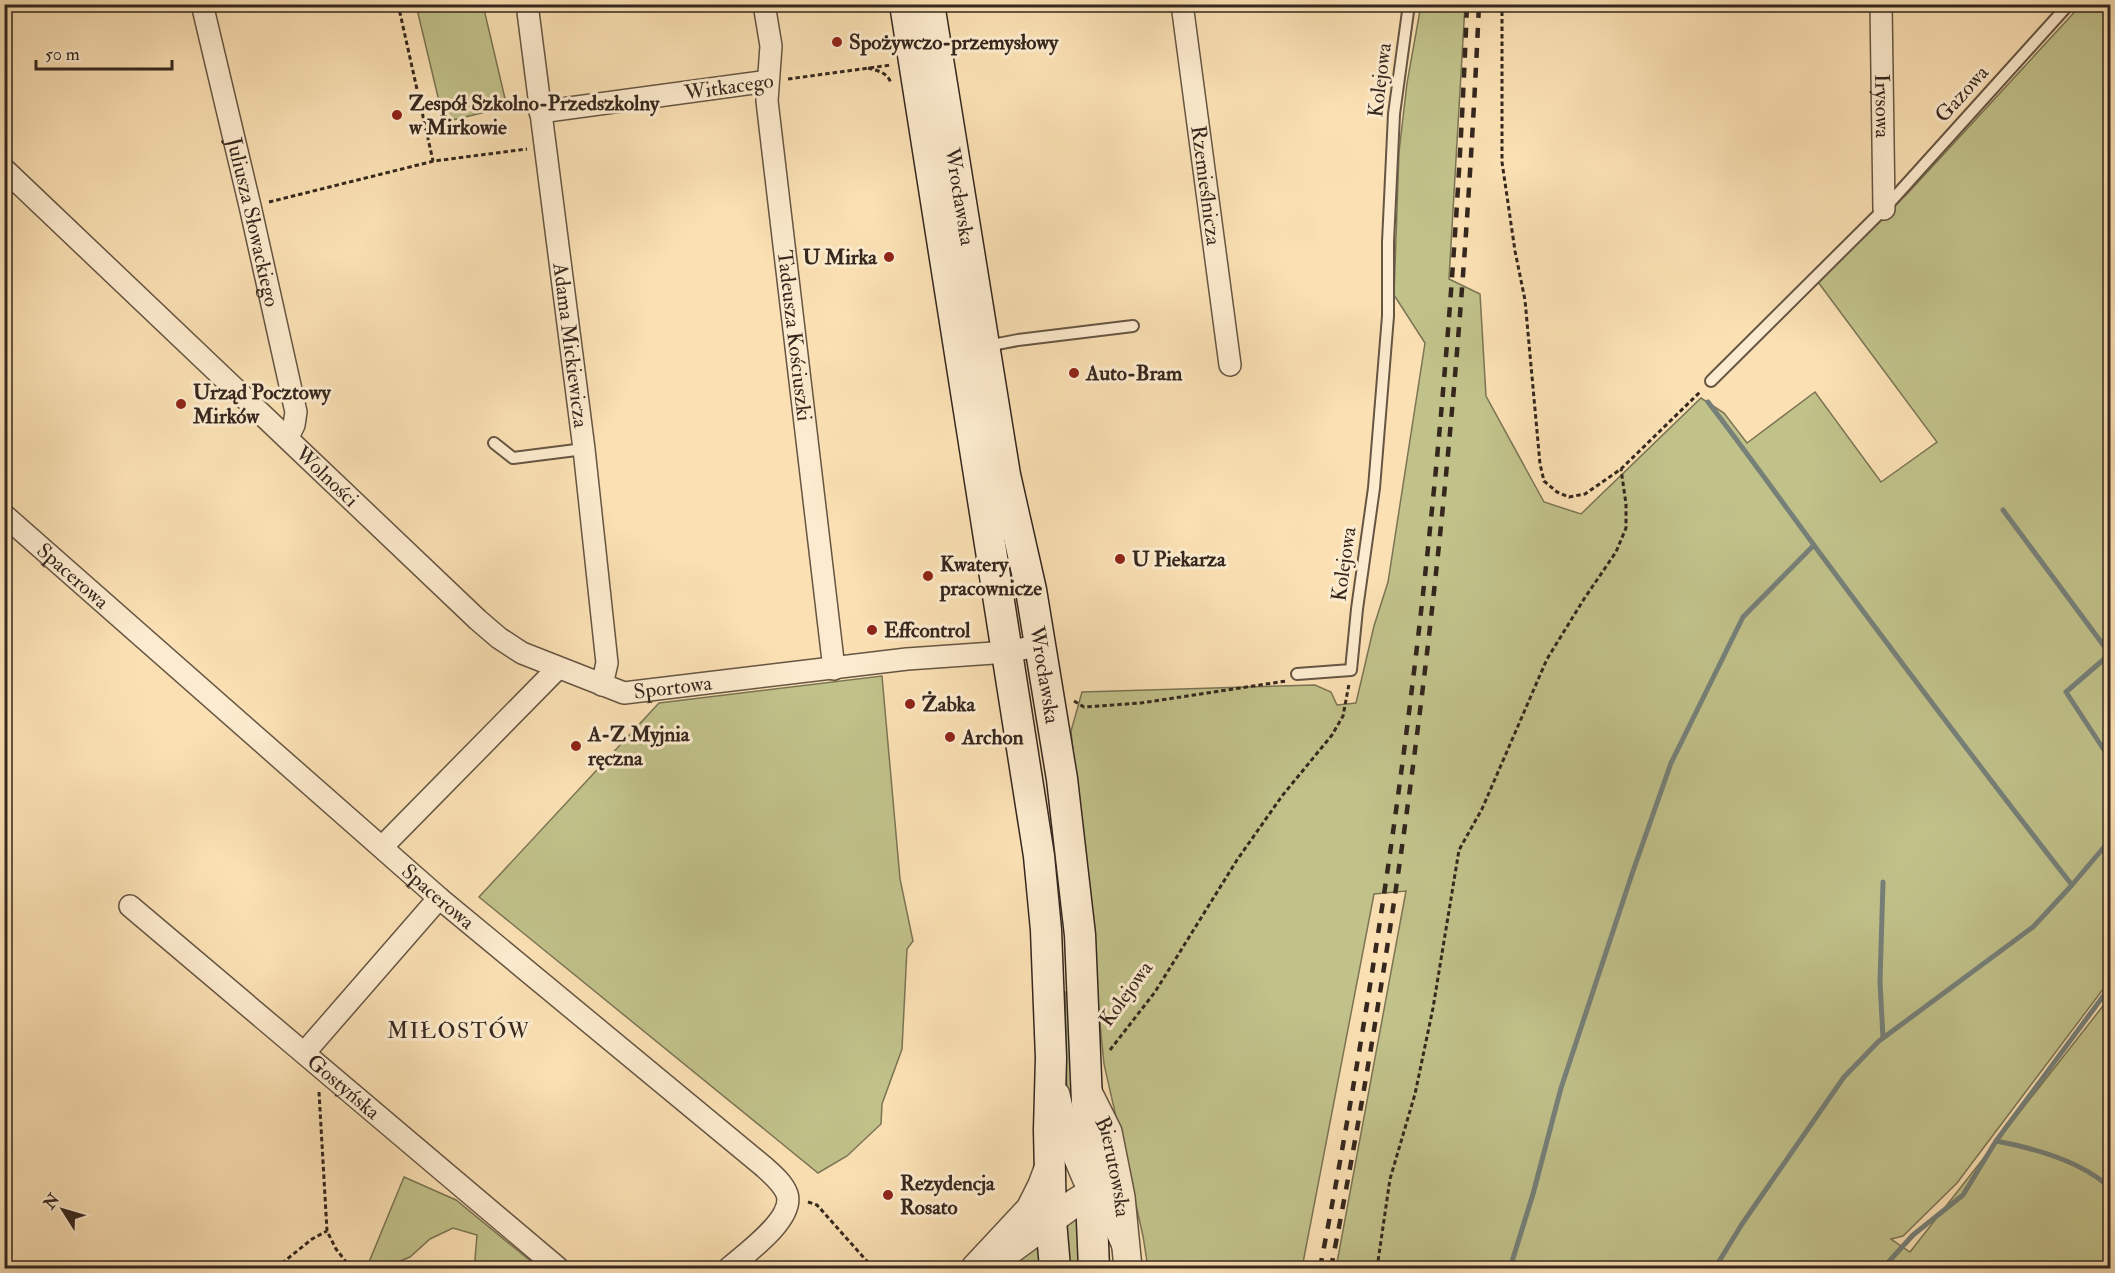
<svg xmlns="http://www.w3.org/2000/svg" width="2115" height="1273" viewBox="0 0 2115 1273" font-family="'IM FELL Double Pica',serif">
<style>
.green{fill:#c1c18a;stroke:#7b7454;stroke-width:1.5}
.lines{fill:none;stroke-linecap:round;stroke-linejoin:round}
.stream{stroke:#768079;stroke-width:5}
.service-casing{stroke:#665543;stroke-width:14}
.minor-casing{stroke:#665543;stroke-width:24}
.tertiary-casing{stroke:#665543;stroke-width:30}
.secondary-casing{stroke:#35271e;stroke-width:33}
.path{stroke:#35271e;stroke-width:3;stroke-dasharray:4.5 3;stroke-linecap:butt}
.service{stroke:#fcebce;stroke-width:10}
.minor{stroke:#fcebce;stroke-width:21}
.tertiary{stroke:#fcebce;stroke-width:27}
.secondary{stroke:#fcebce;stroke-width:30}
.rail{stroke:#35271e;stroke-width:4.5;stroke-dasharray:10 10;stroke-linecap:butt}
.poi-dot{fill:#8f2418;stroke:#fcebce;stroke-width:2}
.labels{text-anchor:middle;dominant-baseline:central;stroke-width:6;stroke-linejoin:round;paint-order:stroke}
.poi-label{font-size:21px;font-weight:bold;fill:#35271e;stroke:#fcebce;text-anchor:start}
.street-label{font-size:21px;fill:#35271e;stroke:#fcebce}
.neighbourhood-label{font-size:22px;letter-spacing:1.5px;fill:#35271e;stroke:#fcebce}
</style>
<rect width="100%" height="100%" fill="#fae0b3"/>
<filter id="stains"><feTurbulence type="fractalNoise" baseFrequency=".00333" numOctaves="4"/><feColorMatrix values="0 0 0 0 .2 0 0 0 0 .09 0 0 0 0 .02 0 0 0 .5 -.17"/></filter>
<radialGradient id="worn" r=".72"><stop offset=".6" stop-color="#630" stop-opacity="0"/><stop offset="1" stop-color="#630" stop-opacity=".3"/></radialGradient>
<path class="green" d="M 416,5 L 483,5 L 507,107 L 444,122 Z
M 1421,5 L 1465,5 L 1449,279 L 1480,294 L 1486,396 L 1544,502 L 1581,514 L 1701,398 L 1724,413 L 1747,443 L 1815,392 L 1881,482 L 1937,442 L 1818,282 L 1907,194 L 2081,5 L 2110,5 L 2110,980 L 1957,1183 L 1903,1236 L 1891,1239 L 1910,1252 L 2110,997 L 2110,1268 L 1336,1268 L 1406,891 L 1374,894 L 1302,1268 L 1148,1268 L 1143,1236 L 1104,1064 L 1071,731 L 1082,692 L 1315,685 L 1331,692 L 1337,705 L 1356,703 L 1374,626 L 1388,582 L 1425,343 L 1394,295 L 1399,152 L 1407,83 Z
M 882,676 L 900,879 L 913,941 L 907,949 L 902,1049 L 882,1104 L 881,1124 L 847,1156 L 818,1173 L 479,897 L 659,703 Z
M 1065,992 L 1072,993 L 1079,1135 L 1067,1100 Z
M 404,1177 L 456,1200 L 539,1268 L 478,1268 L 475,1259 L 477,1235 L 453,1228 L 430,1239 L 410,1257 L 388,1266 L 367,1267 Z
M 1078,1213 L 1083,1268 L 1066,1268 L 1064,1223 Z
M 1039,1243 L 1043,1268 L 998,1268 L 1027,1248 Z"/>
<g class="lines">
<path class="stream" d="M 1708,402 C 1745,450 1780,499 1816,548 C 1900,661 1985,774 2072,885 L 2033,927 L 1879,1041 L 1844,1077 L 1742,1224 L 1715,1268
M 2003,510 L 2110,654 L 2066,692 L 2110,759
M 1883,882 L 1880,982 L 1883,1038
M 2072,885 L 2110,840
M 1996,1141 C 2033,1148 2083,1162 2110,1188
M 1510,1268 L 1533,1194 L 1561,1088 L 1632,874 L 1671,763 L 1743,617 L 1814,545
M 1883,1268 L 1913,1235 L 1963,1195 L 1996,1141 L 2110,987"/>
<g class="service-casing">
<path id="service" d="M 987,346 L 1018,340 L 1133,326
M 1711,381 L 1884,209 L 2069,4
M 494,443 L 513,458 L 584,449
M 1297,674 L 1351,670 L 1357,609 L 1374,488 L 1388,316 L 1388,242 L 1394,114 L 1409,4"/>
</g>
<g class="minor-casing">
<g id="minor">
<path id="s1" d="M 202,4 L 250,206 L 296,412 L 294,425 L 288,437"/>
<path id="s2" d="M 527,4 L 584,449 L 607,663 L 602,685"/>
<path id="s3" d="M 764,4 L 771,46 L 767,101 L 834,669"/>
<path id="s4" d="M 1182,4 L 1230,365"/>
<path id="s5" d="M 1881,4 L 1884,209"/>
<path d="M 540,112 L 768,81"/>
<path id="s6" d="M 4,169 L 478,620 L 499,638 L 522,653 L 624,693 L 907,659 L 1008,652 L 1041,645"/>
<path id="s7" d="M 4,515 L 439,898 L 763,1166 C 772,1174 783,1183 787,1194 C 795,1219 745,1254 729,1268"/>
<path d="M 382,847 L 558,668"/>
<path id="s8" d="M 130,906 L 558,1268"/>
<path d="M 305,1052 L 439,898"/>
</g>
</g>
<g class="tertiary-casing">
<g id="tertiary">
<path id="s9" d="M 1088,1092 L 1108,1132 L 1121,1197 L 1128,1268"/>
<path d="M 1056,1095 L 1064,1129 L 1076,1154 L 1092,1192 L 1111,1212 L 1125,1243"/>
<path d="M 1005,1254 L 1076,1202 L 1092,1192"/>
<path d="M 975,1268 L 1030,1209 L 1042,1185 L 1049,1166"/>
</g>
</g>
<g class="secondary-casing">
<g id="secondary">
<path d="M 905,4 L 1039,856 L 1046,930 L 1051,1058 L 1049,1130 L 1051,1221 L 1055,1268"/>
<path id="s10" d="M 929,4 L 1005,475 L 1031,590 L 1062,779 L 1080,935 L 1094,1268"/>
</g>
</g>
<path class="path" d="M 398,4 L 433,161
M 1502,4 L 1502,162 L 1515,251 L 1525,300 L 1540,464 L 1544,481 L 1557,492 L 1569,497 L 1585,494 L 1621,469 L 1701,391
M 868,68 C 878,71 887,72 891,83
M 788,79 L 891,65
M 269,202 L 434,161 L 527,149
M 1074,701 L 1084,707 L 1141,703 L 1286,681
M 1110,1050 L 1155,992 L 1237,860 L 1282,796 L 1332,735 L 1343,716 L 1349,684
M 319,1092 L 327,1231 L 336,1249 L 351,1268
M 808,1202 L 817,1205 L 873,1268
M 276,1268 L 312,1239 L 327,1231
M 1377,1268 L 1390,1179 L 1415,1094 L 1433,1008 L 1459,850 L 1482,809 L 1547,659 L 1584,599 L 1616,552 L 1626,528 L 1626,504 L 1621,469"/>
<use href="#service" class="service"/>
<use href="#minor" class="minor"/>
<use href="#tertiary" class="tertiary"/>
<use href="#secondary" class="secondary"/>
<path class="rail" d="M 1320,1268 C 1401,851 1451,429 1467,4
M 1331,1268 C 1413,851 1460,429 1479,4"/>
</g>
<g class="poi-dot">
<circle cx="837" cy="42" r="6"/>
<circle cx="397" cy="115" r="6"/>
<circle cx="889" cy="257" r="6"/>
<circle cx="1074" cy="373" r="6"/>
<circle cx="181" cy="404" r="6"/>
<circle cx="1120" cy="559" r="6"/>
<circle cx="928" cy="576" r="6"/>
<circle cx="872" cy="630" r="6"/>
<circle cx="910" cy="704" r="6"/>
<circle cx="950" cy="737" r="6"/>
<circle cx="576" cy="746" r="6"/>
<circle cx="888" cy="1195" r="6"/>
</g>
<g class="labels">
<g class="poi-label">
<text x="849" y="42">Spożywczo-przemysłowy</text>
<text x="409" y="103">Zespół Szkolno-Przedszkolny<tspan x="409" dy="24">w Mirkowie</tspan></text>
<text x="877" y="257" text-anchor="end">U Mirka</text>
<text x="1086" y="373">Auto-Bram</text>
<text x="193" y="392">Urząd Pocztowy<tspan x="193" dy="24">Mirków</tspan></text>
<text x="1132" y="559">U Piekarza</text>
<text x="940" y="564">Kwatery<tspan x="940" dy="24">pracownicze</tspan></text>
<text x="884" y="630">Effcontrol</text>
<text x="922" y="704">Żabka</text>
<text x="588" y="734">A-Z Myjnia<tspan x="588" dy="24">ręczna</tspan></text>
<text x="962" y="737">Archon</text>
<text x="900" y="1183">Rezydencja<tspan x="900" dy="24">Rosato</tspan></text>
</g>
<g class="street-label">
<text transform="translate(1380 80) rotate(-83)">Kolejowa</text>
<text transform="translate(729 87) rotate(-8)">Witkacego</text>
<text transform="translate(1962 94) rotate(-48)">Gazowa</text>
<text stroke="none"><textPath href="#s5" startOffset="102">Irysowa</textPath></text>
<text stroke="none"><textPath href="#s4" startOffset="183">Rzemieślnicza</textPath></text>
<text stroke="none"><textPath href="#s10" startOffset="195">Wrocławska</textPath></text>
<text stroke="none"><textPath href="#s1" startOffset="224">Juliusza Słowackiego</textPath></text>
<text stroke="none"><textPath href="#s3" startOffset="334">Tadeusza Kościuszki</textPath></text>
<text stroke="none"><textPath href="#s2" startOffset="344">Adama Mickiewicza</textPath></text>
<text stroke="none"><textPath href="#s6" startOffset="446">Wolności</textPath></text>
<text transform="translate(1344 564) rotate(-82)">Kolejowa</text>
<text stroke="none"><textPath href="#s7" startOffset="92">Spacerowa</textPath></text>
<text stroke="none"><textPath href="#s10" startOffset="681">Wrocławska</textPath></text>
<text stroke="none"><textPath href="#s6" startOffset="868">Sportowa</textPath></text>
<text stroke="none"><textPath href="#s7" startOffset="578">Spacerowa</textPath></text>
<text transform="translate(1126 994) rotate(-54)">Kolejowa</text>
<text stroke="none"><textPath href="#s8" startOffset="280">Gostyńska</textPath></text>
<text stroke="none"><textPath href="#s9" startOffset="80">Bierutowska</textPath></text>
</g>
<g class="neighbourhood-label">
<text x="459" y="1031">MIŁOSTÓW</text>
</g>
</g>
<rect width="2115" height="1273" fill="none" stroke="#fae0b3" stroke-width="24"/>
<rect x="6" y="6" width="2103" height="1261" fill="none" stroke="#35271e" stroke-width="3"/>
<rect x="12" y="12" width="2091" height="1249" fill="none" stroke="#35271e" stroke-width="1.5"/>
<g transform="translate(63 1210) rotate(307)" stroke="#fcebce" stroke-width="4.5" paint-order="stroke">
<path d="M0-4.5L10 22L0 15L-10 22Z" fill="#35271e"/>
<text y="-9" font-size="16" font-weight="bold" text-anchor="middle" fill="#35271e">N</text>
</g>
<path d="M36 60v9h136v-9" fill="none" stroke="#35271e" stroke-width="3"/>
<text x="45" y="60" font-size="18" fill="#35271e" stroke="#fcebce" stroke-width="4.5" paint-order="stroke">50 m</text>
<rect width="100%" height="100%" filter="url(#stains)"/>
<rect width="100%" height="100%" fill="url(#worn)"/>
</svg>
